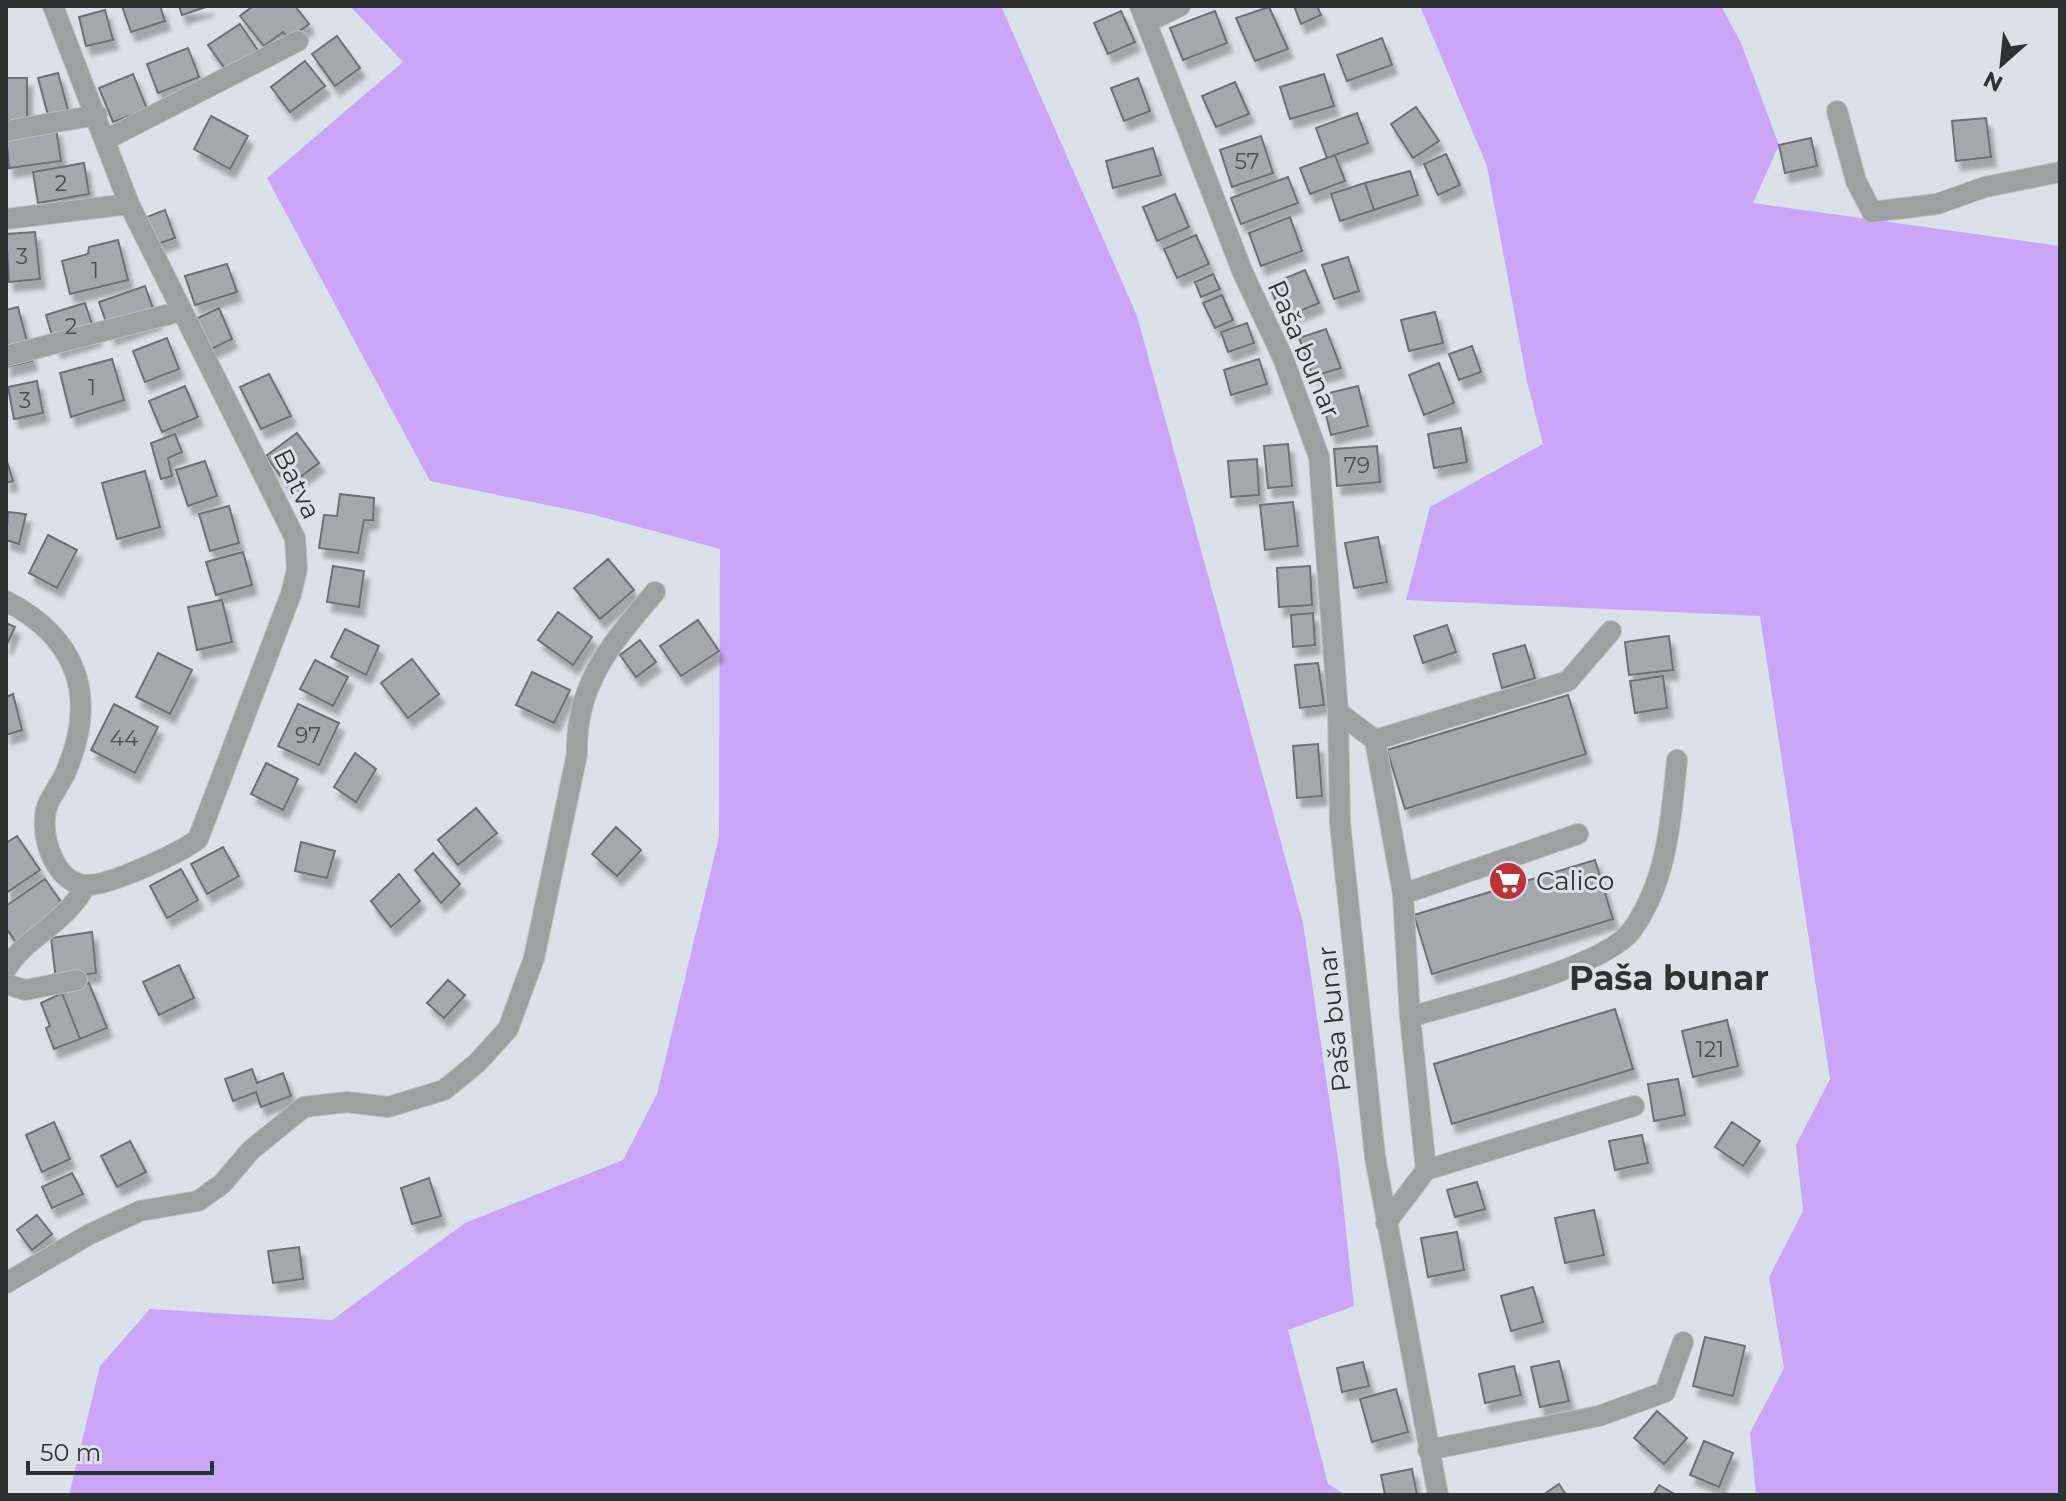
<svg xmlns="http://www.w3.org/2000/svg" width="2066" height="1501" viewBox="0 0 2066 1501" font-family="Montserrat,sans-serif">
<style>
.green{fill:#c9a6f7}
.building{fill:#a5a7ae;stroke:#6f7077;stroke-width:2;filter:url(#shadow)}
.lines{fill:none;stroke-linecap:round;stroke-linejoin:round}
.minor-casing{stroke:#b9bec4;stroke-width:22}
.minor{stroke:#9ca0a2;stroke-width:20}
.labels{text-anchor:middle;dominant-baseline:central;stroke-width:6;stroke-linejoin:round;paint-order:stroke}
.number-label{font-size:22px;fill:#4c4f52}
.street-label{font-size:26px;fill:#2f3234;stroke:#dbe1e8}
.poi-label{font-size:26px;fill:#2f3234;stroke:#dbe1e8;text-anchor:start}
.district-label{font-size:34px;font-weight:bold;fill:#2f3234;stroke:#dbe1e8}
</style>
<defs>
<filter id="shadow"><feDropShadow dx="5" dy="9" stdDeviation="2" flood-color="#0004"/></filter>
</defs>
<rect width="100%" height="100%" fill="#dbe1e8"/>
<path class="green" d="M 350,6 L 1001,6 L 1137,316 L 1303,923 L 1339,1165 L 1354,1306 L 1288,1330 L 1328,1484 L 1346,1495 L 69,1495 L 100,1366 L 150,1309 L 332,1320 L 465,1223 L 623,1160 L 657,1094 L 719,837 L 720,549 L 591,514 L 430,481 L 267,178 L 403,62 Z
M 1420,6 L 1721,6 L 1741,43 L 1779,145 L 1753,203 L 2060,246 L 2060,1495 L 1756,1495 L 1750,1433 L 1784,1368 L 1769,1277 L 1803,1211 L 1796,1145 L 1830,1079 L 1760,616 L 1406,600 L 1430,507 L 1543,444 L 1527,381 L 1487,166 Z"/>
<path class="building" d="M 122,6 L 160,6 L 165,21 L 131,32 Z
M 179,6 L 209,6 L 182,15 Z
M 253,6 L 295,6 L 309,24 L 289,39 L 283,32 L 264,46 L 240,16 Z
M 1294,6 L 1317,6 L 1321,15 L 1301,24 Z
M 1269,7 L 1288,49 L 1255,61 L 1236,18 Z
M 105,10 L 113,40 L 86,46 L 79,17 Z
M 1121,11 L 1135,42 L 1108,54 L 1094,23 Z
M 1215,11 L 1227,43 L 1183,60 L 1170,28 Z
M 240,24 L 259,52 L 228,73 L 208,45 Z
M 337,36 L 360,68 L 335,86 L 312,54 Z
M 1382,38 L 1392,65 L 1347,81 L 1337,55 Z
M 188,48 L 199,77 L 158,93 L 147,64 Z
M 305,61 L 325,86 L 290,112 L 271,87 Z
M 58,73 L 68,110 L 48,115 L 38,78 Z
M 133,74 L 147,109 L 113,122 L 99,88 Z
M 1324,74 L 1334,106 L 1290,119 L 1280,87 Z
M 6,78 L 27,78 L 27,120 L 6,120 Z
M 1138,78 L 1150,111 L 1124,121 L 1111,88 Z
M 1235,82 L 1249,114 L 1216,127 L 1202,96 Z
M 1416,107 L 1439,141 L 1413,158 L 1391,124 Z
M 1357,113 L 1368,143 L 1327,158 L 1316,128 Z
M 211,116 L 248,136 L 230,169 L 194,149 Z
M 1986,118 L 1991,157 L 1956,161 L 1952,121 Z
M 56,128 L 61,161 L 9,168 L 6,134 Z
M 1261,136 L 1273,173 L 1232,187 L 1220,150 Z
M 1811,138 L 1817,166 L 1785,173 L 1779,145 Z
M 1153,148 L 1161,175 L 1113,188 L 1106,161 Z
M 1446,154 L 1460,185 L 1438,195 L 1424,164 Z
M 1335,155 L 1345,181 L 1310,194 L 1300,168 Z
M 84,163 L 89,194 L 38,203 L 33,172 Z
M 1410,171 L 1418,195 L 1374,210 L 1365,183 Z
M 1288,177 L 1298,203 L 1241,224 L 1231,198 Z
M 1365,183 L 1374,210 L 1340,221 L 1331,194 Z
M 1175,194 L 1189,227 L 1157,241 L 1143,207 Z
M 165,210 L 175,238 L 149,247 L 139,220 Z
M 1290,217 L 1302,251 L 1261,266 L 1249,233 Z
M 35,232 L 40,279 L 9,282 L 6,234 Z
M 1196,235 L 1209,264 L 1177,278 L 1164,249 Z
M 118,240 L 128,280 L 70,294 L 62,261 L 88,254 L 89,247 Z
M 1348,257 L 1359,291 L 1334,299 L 1322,265 Z
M 227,264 L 237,292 L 195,305 L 185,276 Z
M 1305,270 L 1319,303 L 1283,318 L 1269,285 Z
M 1213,274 L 1220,289 L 1201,297 L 1195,282 Z
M 145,286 L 157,320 L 111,336 L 99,302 Z
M 1222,295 L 1233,320 L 1215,328 L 1203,303 Z
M 85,303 L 96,337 L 56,349 L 46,315 Z
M 18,307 L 32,361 L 6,367 L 6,310 Z
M 219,308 L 232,339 L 199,355 L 185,324 Z
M 1435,312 L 1443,343 L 1409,351 L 1401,320 Z
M 1247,323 L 1254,343 L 1228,352 L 1221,332 Z
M 1326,329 L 1341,368 L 1313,376 L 1299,338 Z
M 167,338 L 179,369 L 145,382 L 133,351 Z
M 1472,346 L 1481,372 L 1459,380 L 1449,354 Z
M 112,359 L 124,400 L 71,417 L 60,373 Z
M 1259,359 L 1267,384 L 1231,395 L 1224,370 Z
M 1439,363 L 1454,403 L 1424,415 L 1409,375 Z
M 269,374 L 291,416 L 261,429 L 240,387 Z
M 37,381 L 43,413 L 14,419 L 8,387 Z
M 185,386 L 198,417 L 162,432 L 149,401 Z
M 1358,386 L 1368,426 L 1331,435 L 1321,395 Z
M 1461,428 L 1467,462 L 1434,468 L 1428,434 Z
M 297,433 L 319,463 L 288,486 L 266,456 Z
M 175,434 L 182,452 L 168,458 L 172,476 L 161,479 L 151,443 Z
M 1288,444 L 1292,486 L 1268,488 L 1264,446 Z
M 1377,446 L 1380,482 L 1337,486 L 1334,449 Z
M 6,458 L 13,481 L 6,483 Z
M 1257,459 L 1259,495 L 1231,497 L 1228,461 Z
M 205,461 L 217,496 L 188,506 L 176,470 Z
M 145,471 L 160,527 L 117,539 L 102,483 Z
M 340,494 L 374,498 L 373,520 L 364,520 L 358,553 L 319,548 L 324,515 L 337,516 Z
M 1293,502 L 1298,546 L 1265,550 L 1260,505 Z
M 229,506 L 239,543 L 210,551 L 199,514 Z
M 8,512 L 26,514 L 19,544 L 6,540 Z
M 48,535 L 77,550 L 57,588 L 29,573 Z
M 1378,537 L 1387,582 L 1354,588 L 1345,543 Z
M 243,552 L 252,585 L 216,595 L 206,562 Z
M 608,559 L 634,590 L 600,619 L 574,588 Z
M 333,566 L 364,571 L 359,607 L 327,602 Z
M 1310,566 L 1312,605 L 1279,607 L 1277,568 Z
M 222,600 L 232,642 L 197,650 L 188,607 Z
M 558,612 L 592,637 L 573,665 L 538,640 Z
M 1313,613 L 1315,645 L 1293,647 L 1291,615 Z
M 698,620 L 719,651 L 681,676 L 660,646 Z
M 6,623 L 15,627 L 6,646 Z
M 1447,625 L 1456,652 L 1423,663 L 1414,636 Z
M 345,629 L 379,646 L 366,675 L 331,657 Z
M 1669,636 L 1673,670 L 1629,675 L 1625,642 Z
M 640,640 L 656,662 L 636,677 L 620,655 Z
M 1525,645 L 1535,678 L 1502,688 L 1493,654 Z
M 158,653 L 192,670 L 170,714 L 136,697 Z
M 412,659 L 439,694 L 408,718 L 381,683 Z
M 315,660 L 348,677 L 333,706 L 300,689 Z
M 1318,663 L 1324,705 L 1300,708 L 1295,665 Z
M 532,672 L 570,690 L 554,723 L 516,705 Z
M 1663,676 L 1667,708 L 1635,713 L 1630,681 Z
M 13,694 L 22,730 L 6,735 L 6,697 Z
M 1568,695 L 1586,754 L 1405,809 L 1387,750 Z
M 114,704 L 158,727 L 135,773 L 91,750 Z
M 298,704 L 339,723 L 319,765 L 278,746 Z
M 1318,744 L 1322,796 L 1297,798 L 1293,746 Z
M 355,753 L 376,769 L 356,802 L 334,787 Z
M 266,763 L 298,779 L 283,810 L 251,794 Z
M 476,808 L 497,833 L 458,865 L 438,840 Z
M 616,827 L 641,850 L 617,876 L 592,854 Z
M 17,836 L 40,870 L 6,893 L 6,843 Z
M 301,842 L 335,851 L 327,878 L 295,871 Z
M 223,847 L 239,876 L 207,894 L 191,864 Z
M 433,853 L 460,884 L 441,903 L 415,870 Z
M 1595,860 L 1613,919 L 1432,974 L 1414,915 Z
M 181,869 L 198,900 L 167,918 L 150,886 Z
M 399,874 L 420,901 L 391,927 L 371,901 Z
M 45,879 L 66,909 L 17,944 L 6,928 L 6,906 Z
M 92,932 L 96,973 L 56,979 L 51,938 Z
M 179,965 L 194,998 L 159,1015 L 143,982 Z
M 448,980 L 465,995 L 444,1018 L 427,1003 Z
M 89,983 L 107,1028 L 80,1039 L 62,993 Z
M 62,993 L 80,1039 L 54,1049 L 46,1028 L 50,1026 L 41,1003 Z
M 1615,1009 L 1633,1069 L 1452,1124 L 1434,1064 Z
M 1727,1020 L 1738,1066 L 1693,1077 L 1682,1031 Z
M 252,1069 L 257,1083 L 283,1073 L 291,1096 L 261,1107 L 256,1092 L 233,1101 L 225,1079 Z
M 1678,1079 L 1685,1115 L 1654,1121 L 1648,1084 Z
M 54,1122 L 70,1159 L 42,1172 L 26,1135 Z
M 1732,1122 L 1760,1141 L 1743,1166 L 1715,1147 Z
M 1642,1135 L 1648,1163 L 1615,1170 L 1609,1141 Z
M 130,1141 L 146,1172 L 117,1187 L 101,1156 Z
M 72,1173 L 83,1194 L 52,1208 L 42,1187 Z
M 429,1178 L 441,1216 L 412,1224 L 401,1188 Z
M 1477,1182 L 1485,1209 L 1455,1217 L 1447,1190 Z
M 1594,1210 L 1604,1255 L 1565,1263 L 1555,1218 Z
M 37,1215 L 52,1234 L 32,1250 L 17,1230 Z
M 1457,1232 L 1464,1270 L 1428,1277 L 1421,1238 Z
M 299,1247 L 303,1279 L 273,1283 L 268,1251 Z
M 1533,1287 L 1543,1322 L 1511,1331 L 1501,1296 Z
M 1705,1337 L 1745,1346 L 1733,1396 L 1693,1386 Z
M 1559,1361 L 1569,1401 L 1540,1407 L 1531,1367 Z
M 1363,1362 L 1369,1386 L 1342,1392 L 1337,1368 Z
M 1514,1366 L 1521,1395 L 1485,1403 L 1479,1374 Z
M 1396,1389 L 1408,1432 L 1372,1442 L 1360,1399 Z
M 1657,1411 L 1687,1438 L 1664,1464 L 1634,1438 Z
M 1704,1441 L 1733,1453 L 1719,1487 L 1690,1475 Z
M 1412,1469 L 1417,1495 L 1385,1495 L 1381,1475 Z
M 1559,1484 L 1566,1495 L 1543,1495 Z
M 1659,1485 L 1676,1495 L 1653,1495 Z"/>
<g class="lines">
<g class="minor-casing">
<path id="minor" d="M 1140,6 L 1243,273 L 1283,358 L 1319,457 L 1338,712 L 1340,823 L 1375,1157 L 1438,1495
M 1148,22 L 1180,6
M 1837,111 L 1856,181 L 1872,212 L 1937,204 L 1985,187 L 2060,172
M 6,131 L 97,115
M 107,139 L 298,41
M 6,219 L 129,204
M 6,356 L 182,311
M 6,601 C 76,637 98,695 67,769 C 61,786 45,800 45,818 C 43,844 57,883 86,885 C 109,886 180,853 198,839 L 291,594 L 297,569 L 295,538 L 129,204 L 53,6
M 1338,712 L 1375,740 L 1403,894 L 1410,1017 L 1426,1170 L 1386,1223
M 1375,740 L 1568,681 L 1611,631
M 1403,894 L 1578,834
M 6,969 C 27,935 64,926 86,885
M 6,984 L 25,990 L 77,980
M 1410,1017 C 1459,1002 1605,968 1632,930 C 1668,880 1671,818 1677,760
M 1426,1170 L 1634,1106
M 6,1283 L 90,1234 L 140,1211 L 198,1201 L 222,1184 L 251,1150 L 304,1107 L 347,1102 L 388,1107 L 444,1090 L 477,1063 L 508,1029 L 534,958 L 577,754 C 575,684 612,643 655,592
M 1428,1450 L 1599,1416 L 1665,1392 L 1683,1342"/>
</g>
<use href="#minor" class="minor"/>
</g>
<defs>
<g id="supermarket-disc" transform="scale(2)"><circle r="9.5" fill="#c03136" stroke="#dbe1e8"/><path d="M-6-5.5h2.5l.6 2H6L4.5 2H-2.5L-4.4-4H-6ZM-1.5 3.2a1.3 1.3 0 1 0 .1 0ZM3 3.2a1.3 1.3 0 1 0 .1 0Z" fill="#fff"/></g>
</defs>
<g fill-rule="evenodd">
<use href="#supermarket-disc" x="1508" y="881"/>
</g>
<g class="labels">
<g class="number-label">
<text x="1247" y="161">57</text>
<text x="61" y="183">2</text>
<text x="22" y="256">3</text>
<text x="95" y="270">1</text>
<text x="71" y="326">2</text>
<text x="92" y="387">1</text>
<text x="25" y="400">3</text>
<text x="1357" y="465">79</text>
<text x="308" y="735">97</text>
<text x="124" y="738">44</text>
<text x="1710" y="1049">121</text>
</g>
<g class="street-label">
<text transform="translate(1304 349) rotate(67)">Paša bunar</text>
<text transform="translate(297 484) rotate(64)">Batva</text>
<text transform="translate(1334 1019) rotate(-96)">Paša bunar</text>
</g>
<g class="poi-label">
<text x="1536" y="881">Calico</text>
</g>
<g class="district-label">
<text x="1669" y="978">Paša bunar</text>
</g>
</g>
<rect width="2066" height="1501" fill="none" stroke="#2f3234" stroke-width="16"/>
<g transform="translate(2002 64) rotate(207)" stroke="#dbe1e8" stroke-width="6" paint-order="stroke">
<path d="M0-6L14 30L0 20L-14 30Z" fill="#2f3234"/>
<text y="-12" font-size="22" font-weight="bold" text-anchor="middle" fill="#2f3234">N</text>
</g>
<path d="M28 1461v12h184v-12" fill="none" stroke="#2f3234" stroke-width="4"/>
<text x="40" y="1461" font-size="24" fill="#2f3234" stroke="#dbe1e8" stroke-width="6" paint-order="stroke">50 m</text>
</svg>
